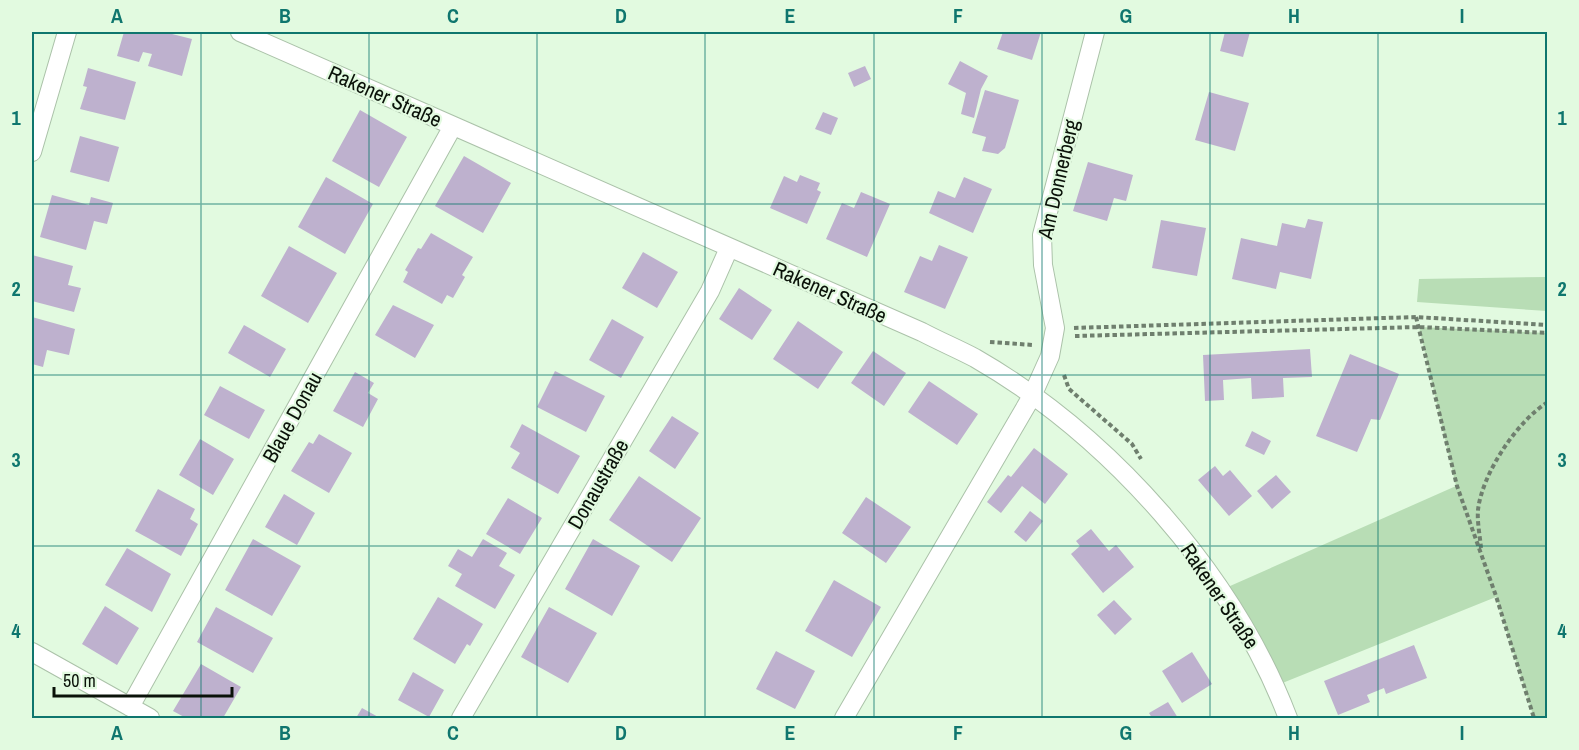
<svg xmlns="http://www.w3.org/2000/svg" width="1579" height="750" viewBox="0 0 1579 750" font-family="'Archivo Narrow',sans-serif">
<style>
.green{fill:#b8ddb5}
.building{fill:#beb1ce}
.lines{fill:none;stroke-linecap:round;stroke-linejoin:round}
.minor-casing{stroke:#abc2a9;stroke-width:20}
.path{stroke:#6f7f6e;stroke-width:4;stroke-dasharray:4.5 3;stroke-linecap:butt}
.minor{stroke:#fff;stroke-width:18}
.grid{fill:none;stroke:#0f766e;stroke-width:1.5;stroke-opacity:0.55}
.labels{text-anchor:middle;dominant-baseline:central;stroke-width:4.5;stroke-linejoin:round;paint-order:stroke}
.street-label{font-size:21px;fill:#0a1209;stroke:#e2fae0}
.neatline{fill:none;stroke:#0f766e;stroke-width:2}
.grid-label{font-size:20px;text-anchor:middle;font-weight:bold;fill:#0f766e}
</style>
<rect width="100%" height="100%" fill="#e2fae0"/>
<path class="green" d="M 1547,277 L 1547,311 L 1417,302 L 1419,279 Z
M 1419,327 L 1547,333 L 1547,718 L 1534,718 L 1496,597 L 1275,686 L 1221,590 L 1456,486 Z"/>
<path class="building" d="M 124,32 L 164,32 L 192,39 L 182,76 L 148,66 L 152,54 L 143,52 L 139,62 L 117,56 Z
M 1003,32 L 1041,32 L 1032,60 L 997,49 Z
M 1225,32 L 1250,32 L 1243,57 L 1220,51 Z
M 960,61 L 988,76 L 981,89 L 974,118 L 961,114 L 966,93 L 948,84 Z
M 865,66 L 871,79 L 854,87 L 848,73 Z
M 88,68 L 136,82 L 125,120 L 80,109 L 87,87 L 83,86 Z
M 985,90 L 1019,100 L 1005,148 L 998,154 L 982,151 L 986,137 L 972,133 Z
M 1209,92 L 1249,103 L 1235,151 L 1195,140 Z
M 360,110 L 407,137 L 379,187 L 332,161 Z
M 823,112 L 838,118 L 831,135 L 815,129 Z
M 80,136 L 119,147 L 109,182 L 70,172 Z
M 464,156 L 511,183 L 483,233 L 435,206 Z
M 1088,162 L 1133,175 L 1126,201 L 1114,198 L 1107,221 L 1073,211 Z
M 800,175 L 820,183 L 817,190 L 821,192 L 807,224 L 770,208 L 784,176 L 797,182 Z
M 326,177 L 373,204 L 345,254 L 298,227 Z
M 964,177 L 992,189 L 973,233 L 929,213 L 938,191 L 955,198 Z
M 861,192 L 890,204 L 867,257 L 826,239 L 842,203 L 854,208 Z
M 52,195 L 89,205 L 91,197 L 113,203 L 107,224 L 94,221 L 86,250 L 40,237 Z
M 1308,219 L 1323,222 L 1311,279 L 1280,272 L 1276,289 L 1232,279 L 1241,238 L 1277,246 L 1282,223 L 1305,228 Z
M 1161,220 L 1206,228 L 1197,276 L 1152,268 Z
M 431,233 L 473,257 L 462,275 L 465,277 L 453,298 L 447,295 L 442,304 L 403,282 L 408,272 L 405,270 L 418,248 L 421,249 Z
M 939,245 L 968,257 L 945,309 L 904,292 L 920,256 L 932,261 Z
M 289,246 L 337,273 L 308,323 L 261,296 Z
M 643,252 L 678,272 L 657,308 L 622,288 Z
M 32,255 L 73,266 L 68,285 L 81,288 L 74,312 L 32,301 Z
M 739,288 L 772,310 L 752,340 L 719,319 Z
M 393,305 L 434,325 L 415,358 L 375,335 Z
M 32,317 L 75,329 L 69,355 L 47,350 L 43,367 L 32,364 Z
M 612,319 L 644,337 L 621,378 L 589,360 Z
M 798,321 L 843,352 L 818,389 L 773,359 Z
M 244,325 L 286,349 L 270,377 L 228,353 Z
M 1310,349 L 1312,377 L 1283,378 L 1284,397 L 1252,399 L 1251,378 L 1223,380 L 1224,400 L 1205,401 L 1203,355 Z
M 873,351 L 906,373 L 884,406 L 851,383 Z
M 1350,354 L 1399,374 L 1380,420 L 1371,419 L 1357,452 L 1316,436 Z
M 555,371 L 605,396 L 586,432 L 537,407 Z
M 355,372 L 374,383 L 368,393 L 378,399 L 363,427 L 333,411 Z
M 929,381 L 978,414 L 957,445 L 908,412 Z
M 220,386 L 265,410 L 249,439 L 204,415 Z
M 672,416 L 699,433 L 675,469 L 649,451 Z
M 522,424 L 580,456 L 558,494 L 511,468 L 520,453 L 510,447 Z
M 1252,431 L 1271,441 L 1264,455 L 1245,446 Z
M 319,434 L 352,453 L 329,493 L 291,471 L 309,442 L 313,444 Z
M 200,439 L 234,459 L 213,495 L 179,475 Z
M 1034,448 L 1068,474 L 1045,504 L 1022,486 L 1001,513 L 987,502 L 1008,475 L 1011,477 Z
M 1215,466 L 1223,476 L 1230,470 L 1252,496 L 1229,516 L 1198,480 Z
M 1276,475 L 1291,492 L 1272,509 L 1257,491 Z
M 639,476 L 701,518 L 672,562 L 609,520 Z
M 158,489 L 195,509 L 190,519 L 198,524 L 181,556 L 135,531 Z
M 284,494 L 315,513 L 297,545 L 265,527 Z
M 866,497 L 911,527 L 886,563 L 842,533 Z
M 508,498 L 542,518 L 520,554 L 486,534 Z
M 1030,511 L 1043,521 L 1026,542 L 1014,532 Z
M 1091,529 L 1109,551 L 1116,545 L 1134,567 L 1103,593 L 1071,554 L 1080,546 L 1076,541 Z
M 253,539 L 301,566 L 272,616 L 225,590 Z
M 483,539 L 507,553 L 499,566 L 515,575 L 495,609 L 455,586 L 462,574 L 448,566 L 458,549 L 472,557 Z
M 593,539 L 640,566 L 612,616 L 565,589 Z
M 127,548 L 171,574 L 152,612 L 105,585 Z
M 834,580 L 881,607 L 852,657 L 805,631 Z
M 438,597 L 483,624 L 470,646 L 467,644 L 455,664 L 413,639 Z
M 1114,600 L 1132,619 L 1115,635 L 1097,615 Z
M 105,606 L 139,628 L 117,665 L 82,644 Z
M 216,607 L 273,638 L 253,673 L 197,642 Z
M 549,607 L 597,633 L 568,683 L 521,657 Z
M 1414,645 L 1427,678 L 1386,694 L 1384,688 L 1367,695 L 1370,702 L 1338,715 L 1324,681 Z
M 776,651 L 815,671 L 795,709 L 756,689 Z
M 1192,652 L 1212,684 L 1182,703 L 1162,671 Z
M 201,664 L 241,687 L 223,718 L 186,718 L 173,711 Z
M 413,672 L 444,690 L 429,717 L 398,700 Z
M 1168,702 L 1178,718 L 1152,718 L 1149,713 Z
M 362,708 L 380,718 L 356,718 Z"/>
<g class="lines">
<g class="minor-casing">
<path id="minor" d="M 240,32 L 922,332 C 939,341 958,349 975,358 C 1109,435 1233,574 1288,718
M 32,152 L 67,32
M 32,652 L 150,718
M 130,707 L 453,126
M 461,718 L 710,291 L 729,248
M 844,718 L 1032,396 L 1050,356 L 1055,328 L 1043,265 L 1042,235 L 1095,32"/>
</g>
<path class="path" d="M 1416,317 L 1457,486 L 1496,596 L 1534,718
M 1074,328 L 1416,317 L 1548,325
M 1075,336 L 1419,327 L 1548,333
M 990,342 L 1033,345
M 1064,375 L 1069,389 L 1132,444 L 1141,459
M 1481,548 C 1480,536 1477,522 1478,510 C 1482,474 1517,421 1548,402"/>
<use href="#minor" class="minor"/>
</g>
<path class="grid" d="M 201,32 L 201,718M 369,32 L 369,718M 537,32 L 537,718M 705,32 L 705,718M 874,32 L 874,718M 1042,32 L 1042,718M 1210,32 L 1210,718M 1378,32 L 1378,718M 32,204 L 1548,204M 32,375 L 1548,375M 32,546 L 1548,546"/>
<g class="labels">
<g class="street-label">
<text transform="translate(385 96) rotate(24)">Rakener Straße</text>
<text transform="translate(1058 179) rotate(-77)">Am Donnerberg</text>
<text transform="translate(830 292) rotate(24)">Rakener Straße</text>
<text transform="translate(292 417) rotate(-61)">Blaue Donau</text>
<text transform="translate(598 484) rotate(-60)">Donaustraße</text>
<text transform="translate(1220 596) rotate(56)">Rakener Straße</text>
</g>
</g>
<rect width="1579" height="750" fill="none" stroke="#e2fae0" stroke-width="66"/>
<path d="M54 687v9h178v-9" fill="none" stroke="#0a1209" stroke-width="3"/>
<text x="63" y="687" font-size="18" fill="#0a1209" stroke="#e2fae0" stroke-width="4.5" paint-order="stroke">50 m</text>
<rect x="33" y="33" width="1513" height="684" class="neatline"/>
<g class="grid-label">
<text x="117" y="23">A</text>
<text x="285" y="23">B</text>
<text x="453" y="23">C</text>
<text x="621" y="23">D</text>
<text x="790" y="23">E</text>
<text x="958" y="23">F</text>
<text x="1126" y="23">G</text>
<text x="1294" y="23">H</text>
<text x="1462" y="23">I</text>
<text x="16" y="125">1</text>
<text x="1562" y="125">1</text>
<text x="16" y="296">2</text>
<text x="1562" y="296">2</text>
<text x="16" y="467">3</text>
<text x="1562" y="467">3</text>
<text x="16" y="638">4</text>
<text x="1562" y="638">4</text>
<text x="117" y="740">A</text>
<text x="285" y="740">B</text>
<text x="453" y="740">C</text>
<text x="621" y="740">D</text>
<text x="790" y="740">E</text>
<text x="958" y="740">F</text>
<text x="1126" y="740">G</text>
<text x="1294" y="740">H</text>
<text x="1462" y="740">I</text>
</g>
</svg>
